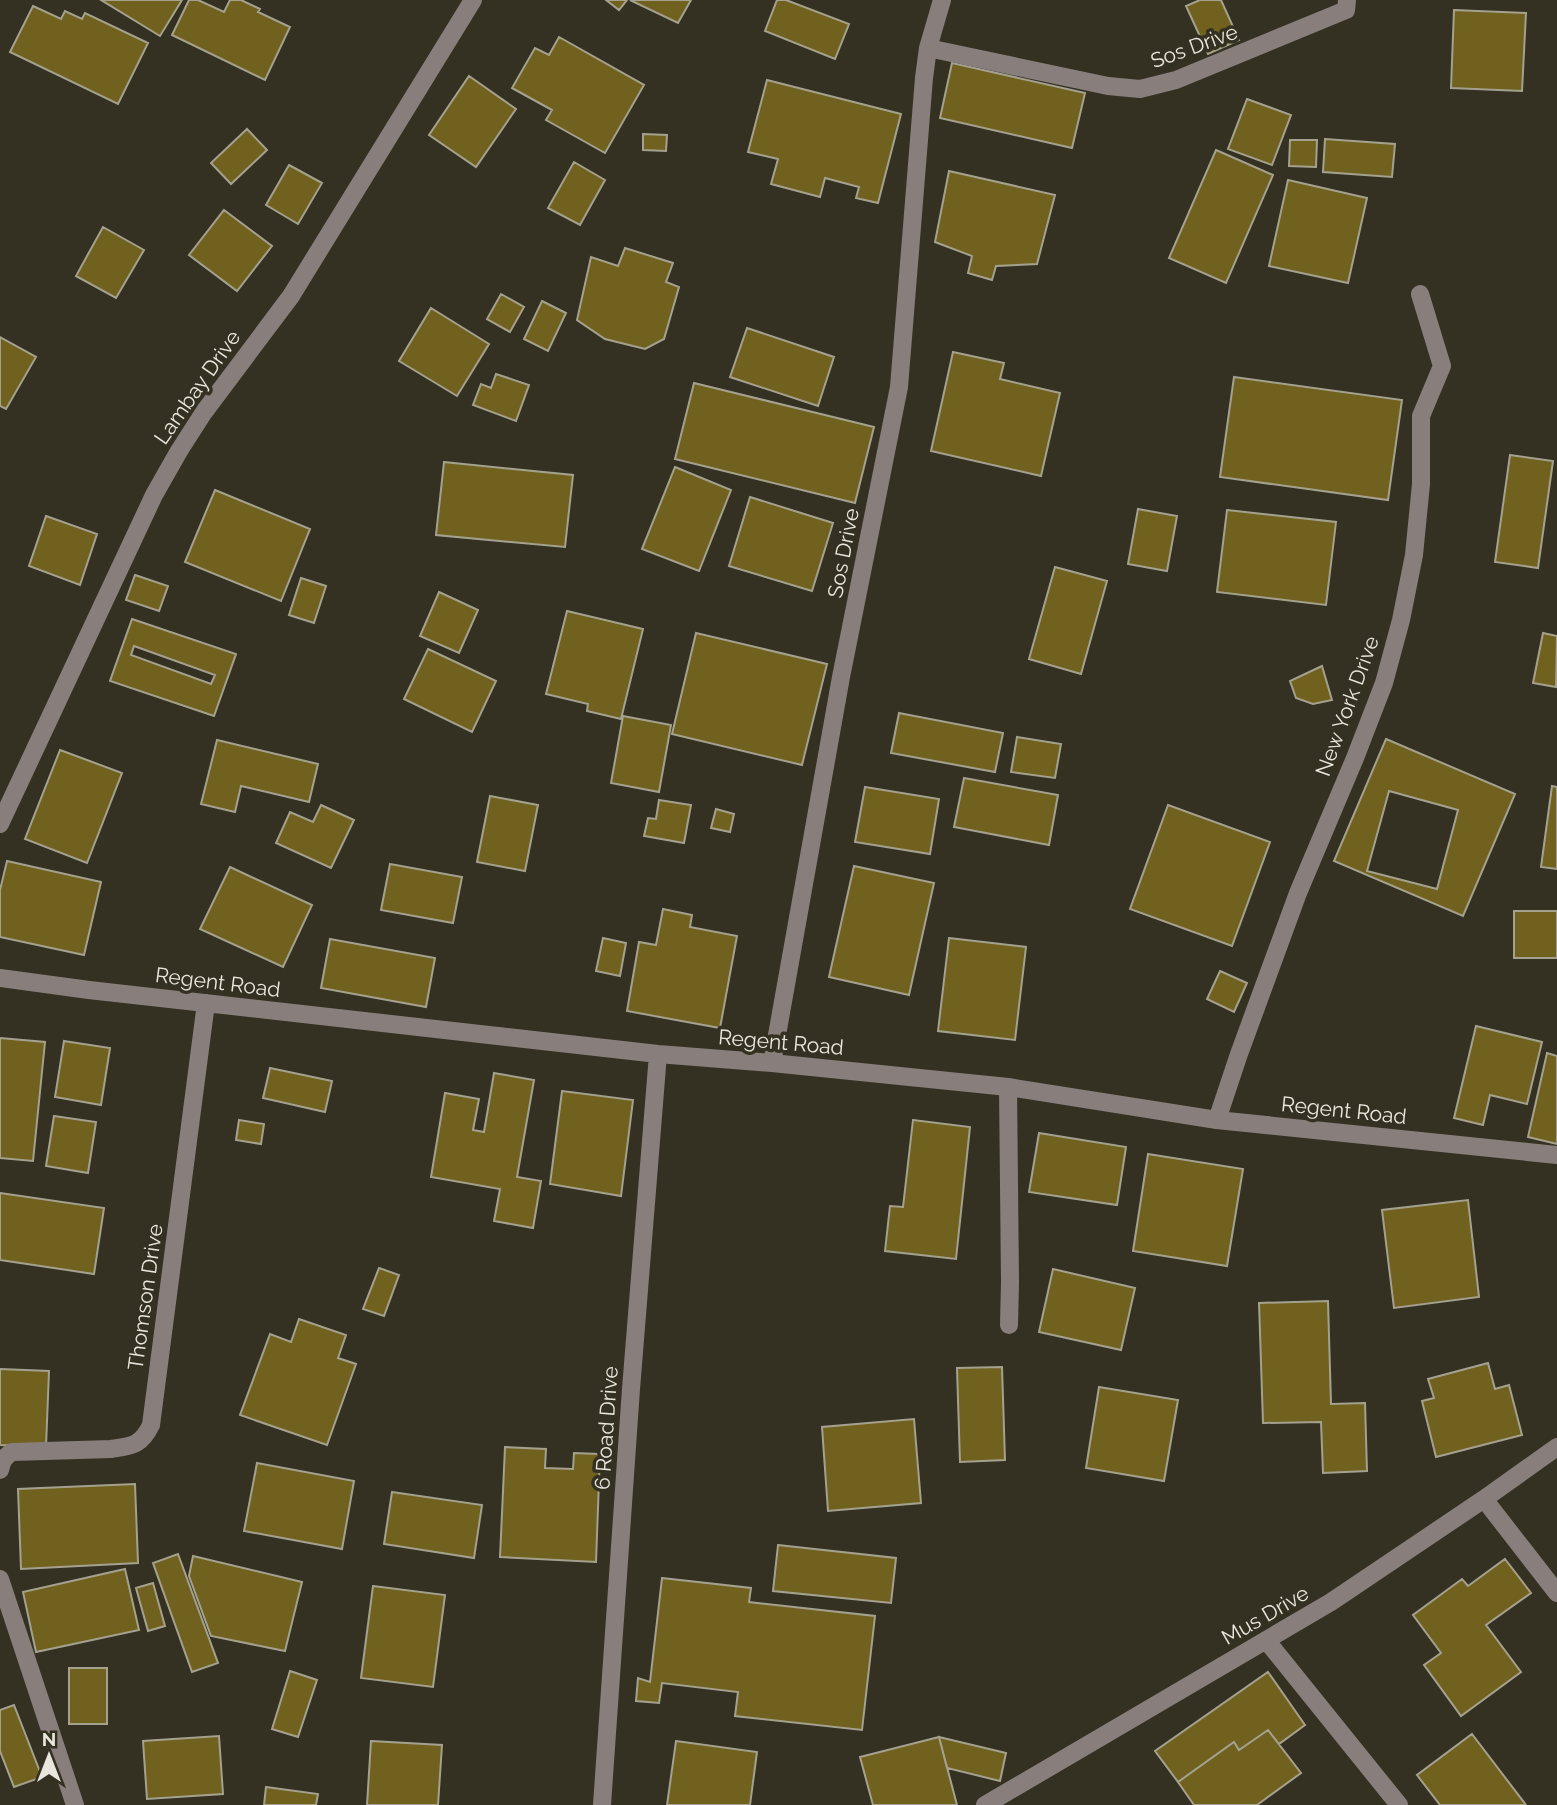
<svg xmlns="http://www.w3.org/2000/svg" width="1557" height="1805" viewBox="0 0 1557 1805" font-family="Raleway,sans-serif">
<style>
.building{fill:#70611f;stroke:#a5a18f;stroke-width:2;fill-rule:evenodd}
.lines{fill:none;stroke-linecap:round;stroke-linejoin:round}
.minor{stroke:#887f7c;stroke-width:18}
.labels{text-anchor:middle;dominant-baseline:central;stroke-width:7;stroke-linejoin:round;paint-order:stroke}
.street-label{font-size:21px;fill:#e9e7dd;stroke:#343122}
</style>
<rect width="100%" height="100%" fill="#343122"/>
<path class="building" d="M 101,0 L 182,0 L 160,36 Z
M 189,0 L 198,0 L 224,12 L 230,0 L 241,0 L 260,9 L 258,12 L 290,27 L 265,80 L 172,35 Z
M 606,0 L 627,0 L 619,10 Z
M 630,0 L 691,0 L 678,23 Z
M 777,0 L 786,0 L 849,24 L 835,59 L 765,31 Z
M 1200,0 L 1221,0 L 1239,40 L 1208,54 L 1186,6 Z
M 33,6 L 61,19 L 65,11 L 82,19 L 85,13 L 148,43 L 118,104 L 10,52 Z
M 1454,10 L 1526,13 L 1522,91 L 1451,88 Z
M 559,37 L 644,85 L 605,153 L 546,120 L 552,110 L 512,88 L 535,48 L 549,55 Z
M 952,63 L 1085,93 L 1072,148 L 940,118 Z
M 469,76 L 516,109 L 476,167 L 429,135 Z
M 767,80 L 901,114 L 878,203 L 856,198 L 859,187 L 825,178 L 820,197 L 771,184 L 778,159 L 748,152 Z
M 1247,99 L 1291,115 L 1272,165 L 1228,149 Z
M 247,129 L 267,150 L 231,184 L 211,163 Z
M 643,134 L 667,135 L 666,151 L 643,150 Z
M 1325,139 L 1395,144 L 1392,177 L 1323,172 Z
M 1290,140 L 1317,140 L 1316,167 L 1289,166 Z
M 1216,150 L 1273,175 L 1226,283 L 1169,258 Z
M 574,162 L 605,180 L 580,225 L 548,208 Z
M 289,165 L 322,183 L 298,224 L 266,205 Z
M 949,171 L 1055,195 L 1037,264 L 996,266 L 992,280 L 968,273 L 972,256 L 935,242 Z
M 1288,180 L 1367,198 L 1348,283 L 1269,266 Z
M 224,210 L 272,246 L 237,291 L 189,255 Z
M 103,227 L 144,250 L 116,298 L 76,276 Z
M 625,248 L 673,263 L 666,282 L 679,287 L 664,339 L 645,349 L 605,339 L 577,320 L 591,257 L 618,266 Z
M 501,294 L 524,307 L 510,332 L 487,319 Z
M 542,301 L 566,313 L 548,351 L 524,339 Z
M 431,308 L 489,344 L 457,396 L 399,361 Z
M 747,328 L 834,357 L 818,406 L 730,377 Z
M 0,337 L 36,357 L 6,409 L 0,406 Z
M 953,352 L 1004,363 L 1000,379 L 1060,393 L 1041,476 L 931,451 Z
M 496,374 L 529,385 L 516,421 L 473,405 L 481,384 L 491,388 Z
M 1234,377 L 1402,400 L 1388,500 L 1220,477 Z
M 694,383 L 874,427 L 855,503 L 675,459 Z
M 1510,455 L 1553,461 L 1538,568 L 1495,562 Z
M 444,462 L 573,475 L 565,547 L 436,535 Z
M 675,467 L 731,490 L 699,571 L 642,549 Z
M 215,490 L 310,529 L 281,601 L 185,562 Z
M 750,497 L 833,523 L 812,591 L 729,566 Z
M 1138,509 L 1177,516 L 1167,571 L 1128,564 Z
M 1227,510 L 1336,522 L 1326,605 L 1217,592 Z
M 46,516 L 97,534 L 80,585 L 29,566 Z
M 1055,567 L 1107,581 L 1081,674 L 1029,659 Z
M 135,575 L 168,586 L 159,611 L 126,600 Z
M 301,578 L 326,586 L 314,623 L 289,615 Z
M 439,592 L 478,610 L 459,653 L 420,636 Z
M 567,611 L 643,629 L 621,719 L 587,711 L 588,704 L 546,694 Z
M 132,619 L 236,654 L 214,716 L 110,681 ZM 134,646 L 215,675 L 211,684 L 131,655 Z
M 696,633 L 827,664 L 802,765 L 672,734 Z
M 1543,633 L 1557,636 L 1556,687 L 1533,683 Z
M 428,649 L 496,681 L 472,732 L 404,699 Z
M 1322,666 L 1332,700 L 1313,704 L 1296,698 L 1290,681 Z
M 899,713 L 1003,733 L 995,772 L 891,753 Z
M 623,716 L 671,725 L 659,792 L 611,783 Z
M 1017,737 L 1061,744 L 1055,778 L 1011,772 Z
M 1386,739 L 1515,794 L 1463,916 L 1334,861 ZM 1389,791 L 1458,810 L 1437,889 L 1367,871 Z
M 217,740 L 318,764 L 309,802 L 241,786 L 235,812 L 201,804 Z
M 60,750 L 122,773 L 87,863 L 25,839 Z
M 964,778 L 1058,795 L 1049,845 L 954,827 Z
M 1552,786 L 1557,787 L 1557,869 L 1541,867 Z
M 865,787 L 939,799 L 930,854 L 855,842 Z
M 490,796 L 538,805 L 525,871 L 477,862 Z
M 659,800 L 691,805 L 684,843 L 644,836 L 648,818 L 656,819 Z
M 321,805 L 354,820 L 331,868 L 276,843 L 290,812 L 313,822 Z
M 1168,805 L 1270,842 L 1232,946 L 1130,909 Z
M 716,809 L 734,814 L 730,832 L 711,828 Z
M 7,861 L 101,882 L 84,955 L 0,937 L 0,890 Z
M 390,864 L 462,877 L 453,923 L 381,910 Z
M 854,866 L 934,883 L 909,995 L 829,977 Z
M 230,867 L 312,905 L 283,967 L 200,929 Z
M 663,909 L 692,915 L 690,927 L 737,936 L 720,1028 L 627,1011 L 639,942 L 656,945 Z
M 1514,911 L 1557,911 L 1557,958 L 1514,958 Z
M 603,938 L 626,943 L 620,976 L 596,971 Z
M 949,938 L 1026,947 L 1015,1040 L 938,1031 Z
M 330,939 L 435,958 L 426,1007 L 321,988 Z
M 1220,971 L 1247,983 L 1234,1012 L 1207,999 Z
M 1476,1026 L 1542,1042 L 1527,1104 L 1490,1095 L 1483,1125 L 1454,1118 Z
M 0,1038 L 45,1042 L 33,1161 L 0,1158 Z
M 64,1041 L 110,1048 L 101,1105 L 55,1097 Z
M 1547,1053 L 1557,1056 L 1557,1144 L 1528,1137 Z
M 270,1068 L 332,1081 L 325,1112 L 263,1098 Z
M 494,1073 L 534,1080 L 517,1177 L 541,1181 L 533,1228 L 494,1221 L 500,1189 L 431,1177 L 445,1093 L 479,1099 L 473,1130 L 484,1132 Z
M 562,1091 L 633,1100 L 621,1196 L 550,1184 Z
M 54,1116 L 96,1122 L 88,1173 L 46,1166 Z
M 239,1120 L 264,1124 L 261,1144 L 236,1140 Z
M 913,1120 L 970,1127 L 956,1259 L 885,1251 L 890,1206 L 903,1207 Z
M 1039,1133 L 1126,1147 L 1117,1205 L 1029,1192 Z
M 1148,1154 L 1243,1169 L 1227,1266 L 1133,1251 Z
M 0,1193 L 104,1208 L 94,1274 L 0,1260 Z
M 1468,1200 L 1479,1297 L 1394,1308 L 1382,1210 Z
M 379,1268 L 399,1275 L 384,1316 L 363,1309 Z
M 1053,1269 L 1135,1288 L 1121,1350 L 1039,1332 Z
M 1328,1301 L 1331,1404 L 1365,1403 L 1367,1471 L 1323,1473 L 1321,1422 L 1263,1423 L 1259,1303 Z
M 299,1319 L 346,1335 L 338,1358 L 356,1364 L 327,1445 L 240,1415 L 270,1334 L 291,1342 Z
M 1488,1363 L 1495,1389 L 1509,1385 L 1522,1435 L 1436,1457 L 1422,1401 L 1434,1398 L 1428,1379 Z
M 1002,1367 L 1005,1460 L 960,1462 L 957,1368 Z
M 0,1369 L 49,1371 L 46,1447 L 0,1445 Z
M 1099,1387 L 1178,1400 L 1164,1481 L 1086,1468 Z
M 914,1419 L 921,1503 L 828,1511 L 822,1427 Z
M 505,1447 L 546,1449 L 545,1468 L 573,1469 L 574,1453 L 600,1454 L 596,1562 L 500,1557 Z
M 257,1463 L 354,1481 L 342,1549 L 244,1531 Z
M 135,1484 L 138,1563 L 21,1569 L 18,1489 Z
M 392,1492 L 482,1505 L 474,1558 L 384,1544 Z
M 778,1545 L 896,1558 L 891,1603 L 773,1591 Z
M 178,1554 L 218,1663 L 192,1672 L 153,1563 Z
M 193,1556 L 302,1582 L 285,1651 L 211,1636 L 189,1576 Z
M 1505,1559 L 1531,1593 L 1486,1625 L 1521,1672 L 1461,1716 L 1424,1665 L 1441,1653 L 1413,1615 L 1462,1579 L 1468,1586 Z
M 125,1569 L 139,1630 L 36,1652 L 23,1592 Z
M 662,1578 L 751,1588 L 749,1602 L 875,1616 L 862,1730 L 735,1716 L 738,1692 L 662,1683 L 659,1703 L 636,1701 L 638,1678 L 650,1682 Z
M 153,1583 L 165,1626 L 148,1631 L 136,1588 Z
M 373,1586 L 445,1595 L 433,1687 L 361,1678 Z
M 69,1668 L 107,1668 L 107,1724 L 69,1724 Z
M 290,1671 L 317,1680 L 298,1737 L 272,1729 Z
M 1268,1672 L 1305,1725 L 1279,1744 L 1268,1730 L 1239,1750 L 1234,1742 L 1178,1782 L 1155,1751 Z
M 14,1705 L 42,1777 L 14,1787 L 0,1751 L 0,1710 Z
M 1268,1730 L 1301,1773 L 1257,1805 L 1194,1805 L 1178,1782 L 1234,1742 L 1239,1750 Z
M 1472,1734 L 1526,1805 L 1440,1805 L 1417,1775 Z
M 219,1736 L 223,1794 L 147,1799 L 143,1741 Z
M 939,1737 L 957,1805 L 873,1805 L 860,1757 Z
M 939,1737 L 1006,1753 L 1000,1781 L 947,1768 Z
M 371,1741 L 442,1745 L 438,1805 L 367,1805 Z
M 676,1741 L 757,1752 L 750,1805 L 667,1805 Z
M 266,1787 L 318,1794 L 316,1805 L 264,1805 Z"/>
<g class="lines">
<path class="minor" d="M 928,48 L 1108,86 L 1140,89 L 1176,80 L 1346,10 L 1347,0
M 0,824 L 154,495 L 179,451 L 204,412 L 291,296 L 473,0
M 0,978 L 89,990 L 658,1054 L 772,1063 L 1008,1087 L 1217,1120 L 1557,1155
M 772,1063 L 841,677 L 899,387 L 924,78 L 928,48 L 942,0
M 1008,1087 L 1010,1282 L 1009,1325
M 1217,1120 L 1239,1054 L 1298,893 L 1355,758 L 1384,683 L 1401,620 L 1414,555 L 1421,484 L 1421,416 L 1442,366 L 1420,294
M 0,1470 C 2,1461 4,1457 12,1452 L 111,1449 C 131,1446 141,1446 151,1425 L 206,1003
M 1484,1499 L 1557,1593
M 0,1579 L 75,1805
M 1266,1640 L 1399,1805
M 602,1805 L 631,1389 L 658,1054
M 985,1805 L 1331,1602 L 1484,1499 L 1557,1447"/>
</g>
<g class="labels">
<g class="street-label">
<text transform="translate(1194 46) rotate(-20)">Sos Drive</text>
<text transform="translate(197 387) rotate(-55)">Lambay Drive</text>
<text transform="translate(843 553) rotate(-79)">Sos Drive</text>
<text transform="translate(1347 706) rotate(-70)">New York Drive</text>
<text transform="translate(218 982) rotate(7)">Regent Road</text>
<text transform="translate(781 1042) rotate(5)">Regent Road</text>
<text transform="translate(1344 1110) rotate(6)">Regent Road</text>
<text transform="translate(145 1297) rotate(-82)">Thomson Drive</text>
<text transform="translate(606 1428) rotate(-86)">6 Road Drive</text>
<text transform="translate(1265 1615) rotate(-30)">Mus Drive</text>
</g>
</g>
<g transform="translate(49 1756)" stroke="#343122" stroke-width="5" paint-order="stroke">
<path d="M0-5L12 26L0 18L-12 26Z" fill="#e9e7dd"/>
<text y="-10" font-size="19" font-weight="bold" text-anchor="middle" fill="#e9e7dd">N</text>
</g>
</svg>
